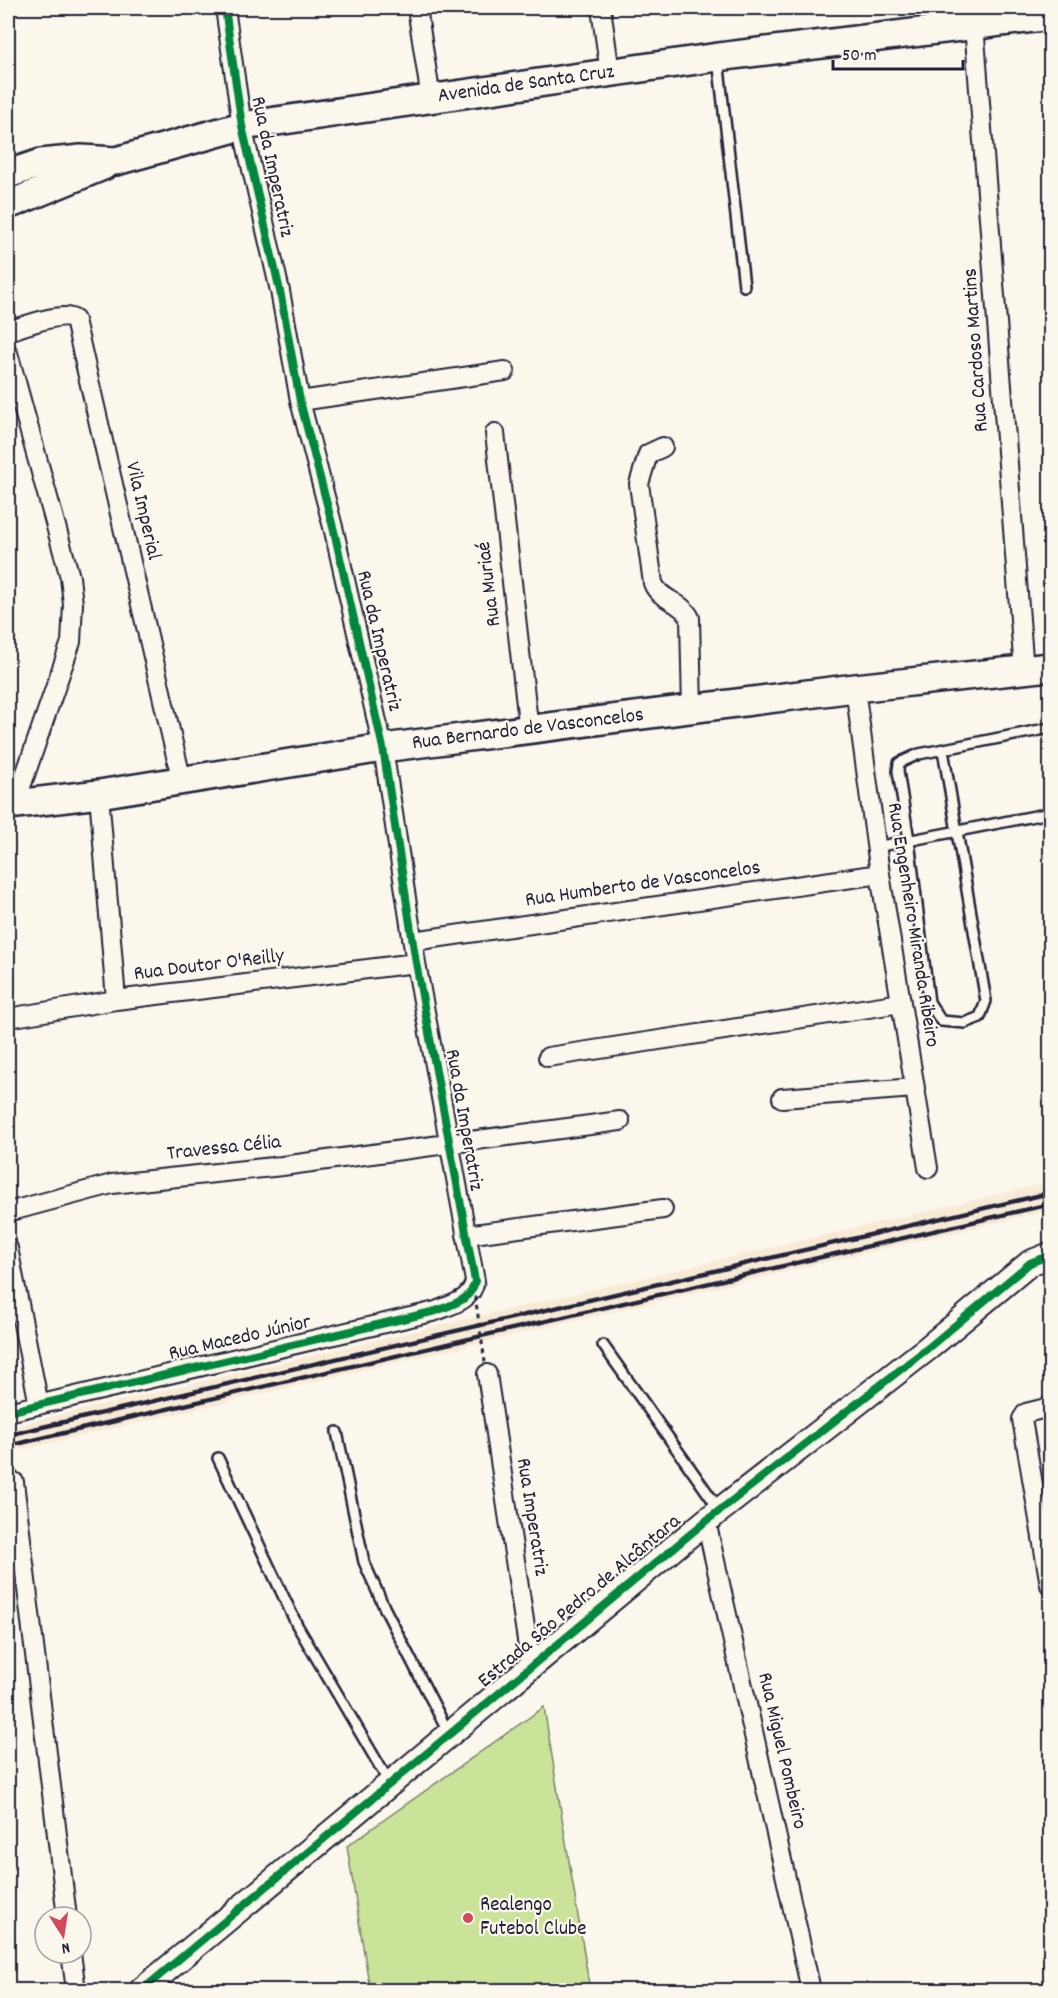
<svg xmlns="http://www.w3.org/2000/svg" width="1058" height="1998" viewBox="0 0 1058 1998" font-family="Dekko,sans-serif">
<style>
.built{fill:#f8ebd6}
.green{fill:#cae399;stroke:#76826a;stroke-width:1.5}
.lines{fill:none;stroke-linecap:round;stroke-linejoin:round}
.lane-casing{stroke:#22223b;stroke-width:14}
.street-casing{stroke:#22223b;stroke-width:22}
.secondary-casing{stroke:#22223b;stroke-width:28}
.primary-casing{stroke:#22223b;stroke-width:32}
.lane{stroke:#fbf7ec;stroke-width:9}
.street{stroke:#fbf7ec;stroke-width:18}
.secondary{stroke:#fbf7ec;stroke-width:24}
.primary{stroke:#fbf7ec;stroke-width:27}
.rail{stroke:#22223b;stroke-width:4.5}
.path-bridge{stroke:#22223b;stroke-width:3;stroke-dasharray:4.5 4.5;stroke-linecap:butt}
.cycleway-casing{stroke:#fbf7ec;stroke-width:11}
.cycleway{stroke:#00873e;stroke-width:8}
.poi-dot{fill:#d1495b;stroke:#fbf7ec;stroke-width:2}
.labels{text-anchor:middle;dominant-baseline:central;stroke-width:4.5;stroke-linejoin:round;paint-order:stroke}
.street-label{font-size:21px;fill:#22223b;stroke:#fbf7ec}
.poi-label{font-size:21px;fill:#22223b;stroke:#fbf7ec;text-anchor:start}
</style>
<rect width="100%" height="100%" fill="#fbf7ec"/>
<filter id="ink" filterUnits="userSpaceOnUse"><feTurbulence type="fractalNoise" baseFrequency=".0167" numOctaves="2"/><feDisplacementMap in="SourceGraphic" scale="12" xChannelSelector="R" yChannelSelector="G"/><feConvolveMatrix kernelMatrix="1 2 1 2 8 2 1 2 1" color-interpolation-filters="sRGB"/></filter>
<g filter="url(#ink)">
<path class="built" d="M 1050,1182 L 1050,1210 L 8,1453 L 8,1427 Z"/>
<path class="green" d="M 544,1707 L 590,1990 L 370,1990 L 347,1846 Z"/>
<g class="lines">
<g class="lane-casing">
<path id="lane" d="M 718,59 L 744,286
M 943,750 L 986,1001 L 980,1017 L 965,1023 L 941,1021 L 929,1002 L 909,840 L 898,771 L 899,763 L 919,754 L 1050,728
M 876,847 L 1050,813
M 603,1345 L 719,1509
M 337,1432 L 364,1562 L 385,1609 L 448,1732
M 218,1458 L 297,1625 L 389,1782"/>
</g>
<g class="street-casing">
<path id="street" d="M 417,8 L 431,99
M 601,8 L 610,73
M 950,8 L 952,28
M 974,25 L 1024,671
M 8,331 C 22,327 64,310 75,320 L 182,782
M 8,353 L 70,577 L 73,604 L 71,642 L 15,804
M 300,401 L 505,371
M 495,433 L 529,731
M 663,447 L 648,454 L 639,484 L 653,583 C 659,600 682,601 690,618 L 692,711
M 855,688 L 880,874 L 928,1168
M 99,794 L 116,1000
M 413,941 L 880,874
M 8,1018 L 116,1000 L 416,963
M 548,1057 L 901,1003
M 782,1098 L 915,1088
M 8,1212 L 112,1184 L 282,1166 L 620,1121
M 466,1235 L 663,1209
M 8,1248 L 39,1405
M 487,1374 L 531,1667
M 1050,1407 L 1026,1413 L 1022,1419 L 1050,1585
M 8,1412 L 436,1311 C 452,1304 471,1301 475,1281 L 416,963 L 383,748 L 334,531 L 300,401 L 280,291 L 242,126 L 225,8
M 14,1482 L 67,1917
M 706,1521 L 811,1990
M 71,1953 L 76,1990"/>
</g>
<g class="secondary-casing">
<path id="secondary" d="M 142,1990 L 706,1521 L 928,1348 L 1030,1263 L 1050,1255"/>
</g>
<g class="primary-casing">
<path id="primary" d="M 8,174 L 41,163 L 81,159 L 116,161 L 242,126 L 718,57 L 1050,16
M 8,205 L 103,166
M 8,805 L 99,794 L 383,748 L 855,688 L 1050,667"/>
</g>
<use href="#lane" class="lane"/>
<use href="#street" class="street"/>
<use href="#secondary" class="secondary"/>
<use href="#primary" class="primary"/>
<path class="rail" d="M 8,1435 L 1050,1193
M 8,1446 L 1050,1204"/>
<path class="path-bridge" d="M 475,1296 L 485,1362"/>
<g class="cycleway-casing">
<path id="cycleway" d="M 8,1412 L 436,1311 C 452,1304 471,1301 475,1281 L 416,963 L 383,748 L 334,531 L 300,401 L 280,291 L 242,126 L 225,8
M 142,1990 L 706,1521 L 928,1348 L 1030,1263 L 1050,1255"/>
</g>
<use href="#cycleway" class="cycleway"/>
</g>
</g>
<circle class="poi-dot" cx="468" cy="1918" r="6"/>
<g class="labels">
<g class="street-label">
<text transform="translate(526 85) rotate(-8)">Avenida de Santa Cruz</text>
<text transform="translate(271 167) rotate(78)">Rua da Imperatriz</text>
<text transform="translate(977 350) rotate(-94)">Rua Cardoso Martins</text>
<text transform="translate(142 511) rotate(77)">Vila Imperial</text>
<text transform="translate(490 584) rotate(-97)">Rua Muriaé</text>
<text transform="translate(378 641) rotate(77)">Rua da Imperatriz</text>
<text transform="translate(528 730) rotate(-7)">Rua Bernardo de Vasconcelos</text>
<text transform="translate(643 885) rotate(-8)">Rua Humberto de Vasconcelos</text>
<text transform="translate(912 925) rotate(81)">Rua Engenheiro Miranda Ribeiro</text>
<text transform="translate(209 966) rotate(-7)">Rua Doutor O'Reilly</text>
<text transform="translate(463 1120) rotate(80)">Rua da Imperatriz</text>
<text transform="translate(224 1149) rotate(-6)">Travessa Célia</text>
<text transform="translate(240 1339) rotate(-13)">Rua Macedo Júnior</text>
<text transform="translate(531 1517) rotate(81)">Rua Imperatriz</text>
<text transform="translate(580 1602) rotate(-40)">Estrada São Pedro de Alcântara</text>
<text transform="translate(781 1751) rotate(77)">Rua Miguel Pombeiro</text>
</g>
<g class="poi-label">
<text x="480" y="1906">Realengo<tspan x="480" dy="24">Futebol Clube</tspan></text>
</g>
</g>
<rect width="1058" height="1998" fill="none" stroke="#fbf7ec" stroke-width="30"/>
<rect x="15" y="15" width="1028" height="1968" fill="none" stroke="#22223b" stroke-width="2" filter="url(#ink)"/>
<g transform="translate(63 1935) rotate(168)"><circle r="28" fill="#fbf7ec" stroke="#a4a2a5" stroke-width="1.5"/>
<path d="M0-4.5L10 22L0 15L-10 22Z" fill="#d1495b"/>
<text y="-9" font-size="16" font-weight="bold" text-anchor="middle" fill="#22223b">N</text>
</g>
<path d="M833 60v9h130v-9" fill="none" stroke="#22223b" stroke-width="3"/>
<text x="842" y="60" font-size="18" fill="#22223b" stroke="#fbf7ec" stroke-width="4.5" paint-order="stroke">50 m</text>
</svg>
